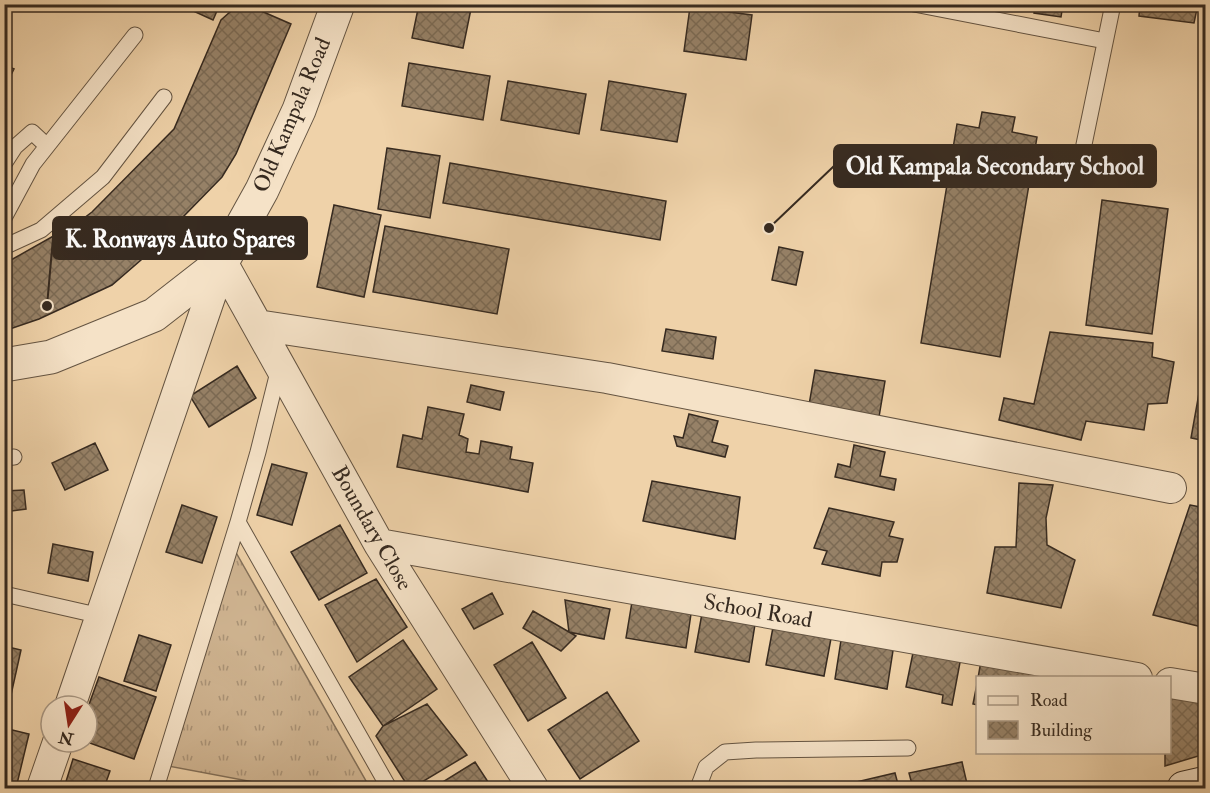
<svg xmlns="http://www.w3.org/2000/svg" width="1210" height="793" viewBox="0 0 1210 793" font-family="'IM FELL Double Pica',serif">
<style>
.grass{fill:url(#grass-tufts);stroke:#837059;stroke-width:1.5}
.building{fill:url(#building-cross-hatch);stroke:#362a20;stroke-width:1.5}
.lines{fill:none;stroke-linecap:round;stroke-linejoin:round}
.service-casing{stroke:#645442;stroke-width:17}
.minor-casing{stroke:#645442;stroke-width:32}
.tertiary-casing{stroke:#645442;stroke-width:35}
.secondary-casing{stroke:#362a20;stroke-width:35}
.service{stroke:#f5e2c7;stroke-width:15}
.minor{stroke:#f5e2c7;stroke-width:30}
.tertiary{stroke:#f5e2c7;stroke-width:33}
.secondary{stroke:#f5e2c7;stroke-width:33}
.labels{text-anchor:middle;dominant-baseline:central;stroke-width:4.5;stroke-linejoin:round;paint-order:stroke}
.street-label{font-size:22px;fill:#362a20;stroke:#f5e2c7}
.leader{fill:none;stroke:#362a20;stroke-width:2}
.callout-dot{fill:#362a20;stroke:#f5e2c7;stroke-width:2}
.callout{fill:#362a20;stroke:#362a20;stroke-width:2}
.callout-label{font-size:24px;text-anchor:middle;font-weight:bold;fill:#fff}
</style>
<defs>
<pattern id="grass-tufts" width="24" height="20" patternUnits="userSpaceOnUse" patternTransform="scale(1.5)"><rect width="24" height="20" fill="#d0b592"/><path d="M3 7l-1-3M5 7V3M7 7l1-3M15 17l-1-3M17 17v-4M19 17l1-3" fill="none" stroke="#aa9377"/></pattern>
<pattern id="building-cross-hatch" width="8" height="8" patternUnits="userSpaceOnUse" patternTransform="scale(1.5)"><rect width="8" height="8" fill="#968167"/><path d="M0 0l8 8M0 8l8-8" fill="none" stroke="#7b6a54"/></pattern>
</defs>
<rect width="100%" height="100%" fill="#efd2a9"/>
<filter id="stains"><feTurbulence type="fractalNoise" baseFrequency=".00333" numOctaves="4"/><feColorMatrix values="0 0 0 0 .2 0 0 0 0 .09 0 0 0 0 .02 0 0 0 .5 -.17"/></filter>
<radialGradient id="worn" r=".72"><stop offset=".6" stop-color="#630" stop-opacity="0"/><stop offset="1" stop-color="#630" stop-opacity=".3"/></radialGradient>
<path class="grass" d="M 234,549 L 370,788 L 285,788 L 168,766 Z"/>
<path class="building" d="M 178,4 L 220,4 L 213,20 Z
M 239,4 L 245,4 L 291,24 L 236,154 L 222,177 L 141,260 L 112,285 L 39,319 L 4,331 L 4,262 L 11,260 L 80,221 L 92,212 L 174,129 L 221,20 Z
M 419,4 L 472,4 L 463,48 L 412,38 Z
M 1035,4 L 1063,4 L 1061,17 L 1034,13 Z
M 1140,4 L 1198,4 L 1194,23 L 1139,16 Z
M 690,7 L 752,15 L 746,60 L 684,51 Z
M 409,63 L 490,76 L 483,120 L 402,106 Z
M 4,65 L 14,69 L 4,89 Z
M 508,81 L 586,94 L 579,134 L 501,120 Z
M 609,81 L 686,94 L 677,142 L 601,130 Z
M 982,112 L 1015,117 L 1012,132 L 1037,137 L 1000,357 L 921,343 L 957,124 L 979,128 Z
M 387,148 L 440,156 L 430,218 L 378,209 Z
M 450,163 L 666,201 L 660,240 L 443,203 Z
M 1102,200 L 1168,209 L 1152,334 L 1086,325 Z
M 334,205 L 381,215 L 364,297 L 317,287 Z
M 385,226 L 509,249 L 497,314 L 373,292 Z
M 779,247 L 803,252 L 796,285 L 772,280 Z
M 666,329 L 716,337 L 713,359 L 662,351 Z
M 1050,332 L 1153,343 L 1152,357 L 1174,362 L 1167,403 L 1148,404 L 1144,430 L 1086,421 L 1081,440 L 999,420 L 1004,398 L 1034,404 Z
M 1206,354 L 1206,441 L 1191,438 Z
M 237,366 L 256,398 L 209,427 L 190,396 Z
M 815,370 L 885,381 L 879,417 L 809,405 Z
M 471,385 L 504,392 L 500,410 L 467,402 Z
M 428,407 L 464,414 L 459,435 L 468,439 L 466,452 L 479,454 L 481,441 L 512,447 L 510,459 L 533,463 L 528,492 L 397,467 L 403,435 L 422,439 Z
M 689,414 L 718,421 L 712,442 L 728,446 L 725,457 L 677,446 L 674,436 L 683,438 Z
M 95,443 L 108,470 L 65,490 L 52,463 Z
M 854,445 L 885,452 L 880,476 L 896,479 L 894,490 L 835,477 L 838,464 L 850,467 Z
M 272,464 L 307,473 L 292,525 L 257,515 Z
M 652,481 L 740,497 L 735,539 L 643,521 Z
M 1019,483 L 1053,485 L 1046,518 L 1047,545 L 1075,560 L 1061,608 L 987,593 L 995,547 L 1016,547 Z
M 24,490 L 26,509 L 4,512 L 4,491 Z
M 182,505 L 217,517 L 202,563 L 166,552 Z
M 1190,505 L 1206,508 L 1206,628 L 1153,615 Z
M 829,508 L 894,522 L 889,536 L 903,539 L 897,562 L 882,562 L 880,576 L 822,564 L 827,551 L 814,548 Z
M 340,525 L 367,573 L 319,600 L 291,552 Z
M 53,544 L 93,552 L 88,581 L 48,573 Z
M 376,579 L 407,627 L 357,662 L 325,605 Z
M 492,593 L 503,614 L 474,629 L 462,609 Z
M 633,596 L 692,607 L 686,648 L 626,638 Z
M 565,600 L 610,609 L 604,639 L 569,632 Z
M 703,608 L 756,618 L 749,662 L 695,652 Z
M 533,611 L 569,632 L 576,636 L 561,651 L 523,628 Z
M 774,622 L 832,633 L 824,676 L 766,665 Z
M 842,634 L 894,644 L 887,689 L 835,679 Z
M 139,635 L 171,645 L 156,691 L 124,681 Z
M 403,640 L 437,689 L 383,726 L 349,677 Z
M 532,642 L 566,698 L 528,721 L 494,665 Z
M 4,646 L 21,650 L 9,704 L 4,702 Z
M 914,648 L 961,657 L 952,705 L 942,703 L 943,695 L 906,687 Z
M 981,661 L 1033,671 L 1033,675 L 1045,676 L 1044,678 L 978,678 Z
M 99,677 L 156,697 L 134,759 L 87,742 L 87,710 Z
M 978,679 L 978,705 L 973,704 Z
M 607,692 L 639,741 L 580,779 L 548,730 Z
M 1170,696 L 1202,702 L 1205,754 L 1165,766 L 1165,752 L 1170,752 Z
M 427,704 L 467,755 L 412,788 L 409,788 L 376,736 L 383,726 Z
M 4,728 L 29,734 L 16,788 L 4,788 Z
M 73,759 L 110,771 L 104,788 L 64,788 Z
M 475,762 L 492,788 L 433,788 Z
M 962,762 L 968,788 L 913,788 L 909,773 Z
M 895,773 L 899,788 L 839,788 L 839,786 Z"/>
<g class="lines">
<g class="service-casing">
<path id="service" d="M 914,4 L 1105,41
M 1081,159 L 1113,4
M 4,164 L 15,147 L 32,132 L 47,146
M 4,218 L 33,164 L 135,35
M 4,247 L 41,230 L 103,177 L 164,97
M 279,368 L 258,452 L 238,522 L 389,788
M 4,458 L 14,457
M 4,594 L 101,616
M 158,788 L 156,788 L 238,522
M 698,788 L 706,767 L 725,752 L 756,750 L 908,748"/>
</g>
<g class="minor-casing">
<path id="minor" d="M 222,262 L 379,544 L 533,788
M 257,325 L 607,378 L 1171,488
M 379,544 L 1137,678
M 1170,683 L 1206,689
M 70,706 L 222,262
M 42,788 L 58,742"/>
</g>
<g class="tertiary-casing">
<path id="tertiary" d="M 4,365 L 51,357 L 154,315 L 222,262 L 262,190 L 299,110 L 338,4"/>
</g>
<g class="secondary-casing">
<path id="secondary" d="M 1184,788 L 1206,783"/>
</g>
<use href="#service" class="service"/>
<use href="#minor" class="minor"/>
<use href="#tertiary" class="tertiary"/>
<use href="#secondary" class="secondary"/>
</g>
<g class="labels">
<g class="street-label">
<text transform="translate(292 115) rotate(-67)">Old Kampala Road</text>
<text transform="translate(372 528) rotate(60)">Boundary Close</text>
<text transform="translate(758 611) rotate(10)">School Road</text>
</g>
</g>
<path class="leader" d="M769 228L834 166M47 306L53 238"/>
<g class="callout-dot">
<circle cx="769" cy="228" r="6"/>
<circle cx="47" cy="306" r="6"/>
</g>
<g class="callout">
<rect x="834" y="145" width="322" height="42" rx="6"/>
<rect x="53" y="217" width="254" height="42" rx="6"/>
</g>
<g class="callout-label">
<text x="995" y="174">Old Kampala Secondary School</text>
<text x="180" y="247">K. Ronways Auto Spares</text>
</g>
<rect width="1210" height="793" fill="none" stroke="#efd2a9" stroke-width="24"/>
<rect x="6" y="6" width="1198" height="781" fill="none" stroke="#362a20" stroke-width="3"/>
<rect x="12" y="12" width="1186" height="769" fill="none" stroke="#362a20" stroke-width="1.5"/>
<rect x="976" y="676" width="195" height="78" fill="#f5e2c7" stroke="#a99884" stroke-width="1.5"/>
<rect x="988" y="696" width="30" height="9" fill="#f5e2c7" stroke="#a99884" stroke-width="1.5"/>
<text x="1030" y="706" font-size="18" fill="#362a20">Road</text>
<rect x="988" y="721" width="30" height="18" fill="url(#building-cross-hatch)" stroke="#a99884" stroke-width="1.5"/>
<text x="1030" y="736" font-size="18" fill="#362a20">Building</text>
<g transform="translate(69 724) rotate(192)"><circle r="28" fill="#f5e2c7" stroke="#a99884" stroke-width="1.5"/>
<path d="M0-4.5L10 22L0 15L-10 22Z" fill="#8f2418"/>
<text y="-9" font-size="16" font-weight="bold" text-anchor="middle" fill="#362a20">N</text>
</g>
<rect width="100%" height="100%" filter="url(#stains)"/>
<rect width="100%" height="100%" fill="url(#worn)"/>
</svg>
